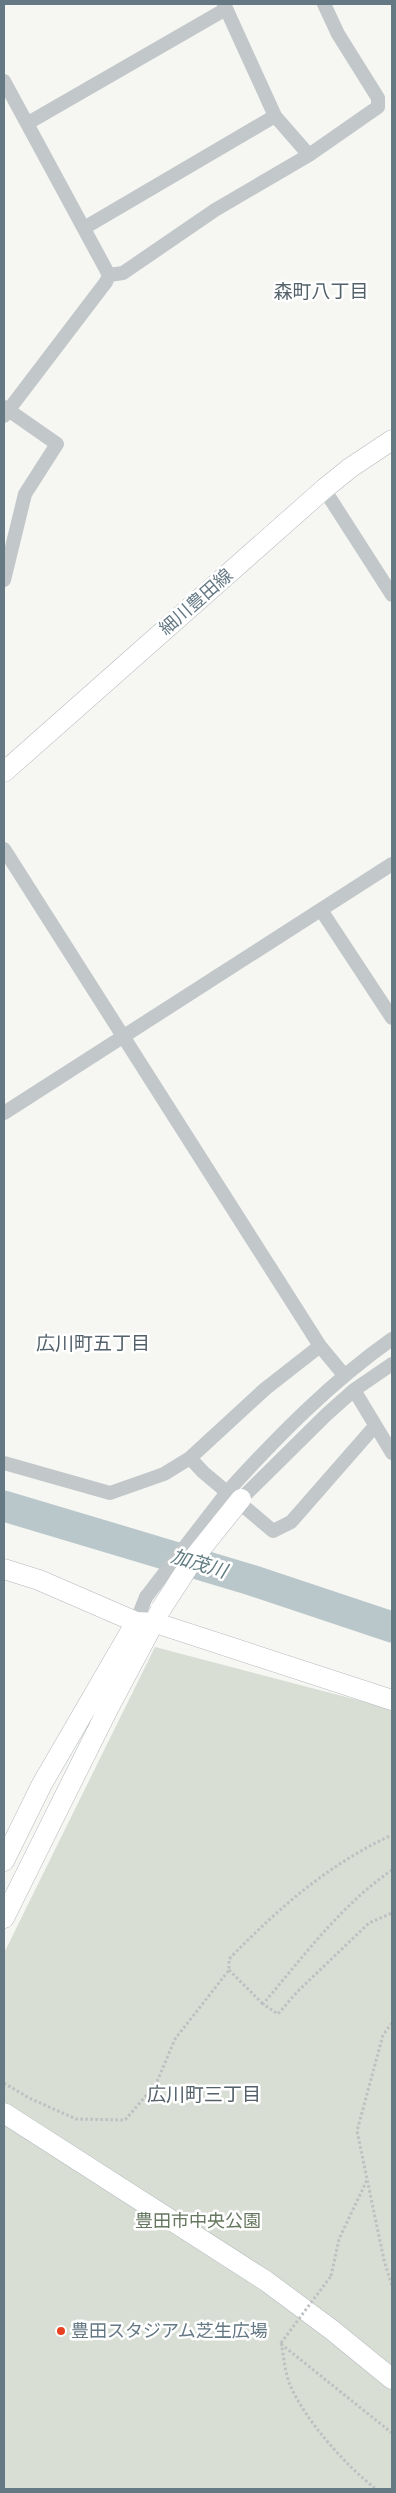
<svg xmlns="http://www.w3.org/2000/svg" width="396" height="2493" viewBox="0 0 396 2493" font-family="Karla,'Noto Sans JP',sans-serif">
<style>
.green{fill:#d8ded4}
.lines{fill:none;stroke-linecap:round;stroke-linejoin:round}
.river{stroke:#b9c7ca;stroke-width:31}
.secondary-casing{stroke:#b4babe;stroke-width:21}
.path{stroke:#bec0c2;stroke-width:3;stroke-dasharray:2.5 2.5;stroke-linecap:butt}
.street{stroke:#c2c7c9;stroke-width:14}
.secondary{stroke:#fff;stroke-width:20}
.secondary-bridge-casing{stroke:#b4babe;stroke-width:21;stroke-linecap:butt}
.path-bridge{stroke:#bec0c2;stroke-width:3;stroke-dasharray:2.5 2.5;stroke-linecap:butt}
.street-bridge{stroke:#c2c7c9;stroke-width:14}
.secondary-bridge{stroke:#fff;stroke-width:20}
.poi-dot{fill:#e74022;stroke:#fff;stroke-width:2}
.labels{text-anchor:middle;dominant-baseline:central;stroke-width:5;stroke-linejoin:round;paint-order:stroke}
.street-label{font-size:18px;fill:#657985;stroke:#fff}
.park-label{font-size:18px;fill:#667760;stroke:#fff}
.poi-label{font-size:18px;fill:#657985;stroke:#fff;text-anchor:start}
.neighbourhood-label{font-size:19px;fill:#53616a;stroke:#fff}
.water-label{font-size:19px;font-style:italic;fill:#607b81;stroke:#fff}
</style>
<rect width="100%" height="100%" fill="#f6f6f3"/>
<path class="green" d="M 155,1647 L 392,1709 L 392,2489 L 4,2489 L 4,1953 Z"/>
<g class="lines">
<path class="river" d="M 4,1506 L 251,1580 L 392,1627"/>
<g class="secondary-casing">
<path id="secondary" d="M 4,772 L 324,489 L 350,468 L 392,440
M 4,1569 L 39,1580 L 136,1622 L 156,1623 L 392,1700
M 4,1861 L 42,1784 L 136,1622
M 4,1918 L 109,1707 L 159,1613
M 4,2113 L 266,2281 L 332,2330 L 392,2379"/>
</g>
<path class="path" d="M 392,1870 C 341,1905 303,1957 263,2004 L 278,2014 L 297,1992 L 369,1923 L 392,1913
M 229,1970 L 263,2004
M 392,2023 L 383,2035 L 357,2131 L 384,2260 L 392,2286
M 4,2083 L 29,2098 L 76,2119 L 125,2120 L 156,2084 L 175,2039 L 229,1970 L 229,1959 C 279,1908 327,1865 392,1835
M 331,2276 L 339,2239 L 367,2180
M 281,2343 C 284,2357 285,2373 290,2385 C 305,2420 346,2466 376,2489
M 281,2344 L 392,2433"/>
<path class="street" d="M 224,4 L 275,116 L 309,155 L 378,107 L 378,98 L 338,34 L 324,4
M 4,81 L 109,275 L 106,282 L 4,416
M 28,123 L 226,9
M 84,228 L 275,116
M 109,275 L 123,273 L 215,210 L 309,155
M 4,407 L 57,444 L 25,494 L 4,580
M 324,489 L 392,595
M 4,849 L 320,1346 L 344,1375
M 321,910 L 392,1018
M 4,1113 L 392,864
M 320,1346 L 265,1389 L 190,1458 L 203,1472 L 273,1531 L 291,1522 L 375,1426
M 354,1390 L 392,1453
M 4,1463 L 110,1493 L 164,1474 L 190,1458
M 228,1491 C 278,1436 331,1382 392,1339
M 241,1499 L 327,1414 L 354,1390 L 392,1364
M 136,1622 L 146,1597"/>
<use href="#secondary" class="secondary"/>
<g class="secondary-bridge-casing">
<path id="secondary-bridge" d="M 161,1609 L 196,1555 L 241,1499"/>
</g>
<path class="path-bridge" d="M 281,2343 L 331,2276"/>
<path class="street-bridge" d="M 146,1597 L 228,1491"/>
<use href="#secondary-bridge" class="secondary-bridge"/>
</g>
<circle class="poi-dot" cx="61" cy="2331" r="5"/>
<g class="labels">
<g class="street-label">
<text transform="translate(196 602) rotate(-41)">細川豊田線</text>
</g>
<g class="park-label">
<text x="198" y="2221">豊田市中央公園</text>
</g>
<g class="poi-label">
<text x="71" y="2331">豊田スタジアム芝生広場</text>
</g>
<g class="neighbourhood-label">
<text x="321" y="292">森町八丁目</text>
<text x="93" y="1344">広川町五丁目</text>
<text x="204" y="2095">広川町三丁目</text>
</g>
<g class="water-label">
<text transform="translate(199 1564) rotate(17)">加茂川</text>
</g>
</g>
<rect width="396" height="2493" fill="none" stroke="#657985" stroke-width="10"/>
</svg>
